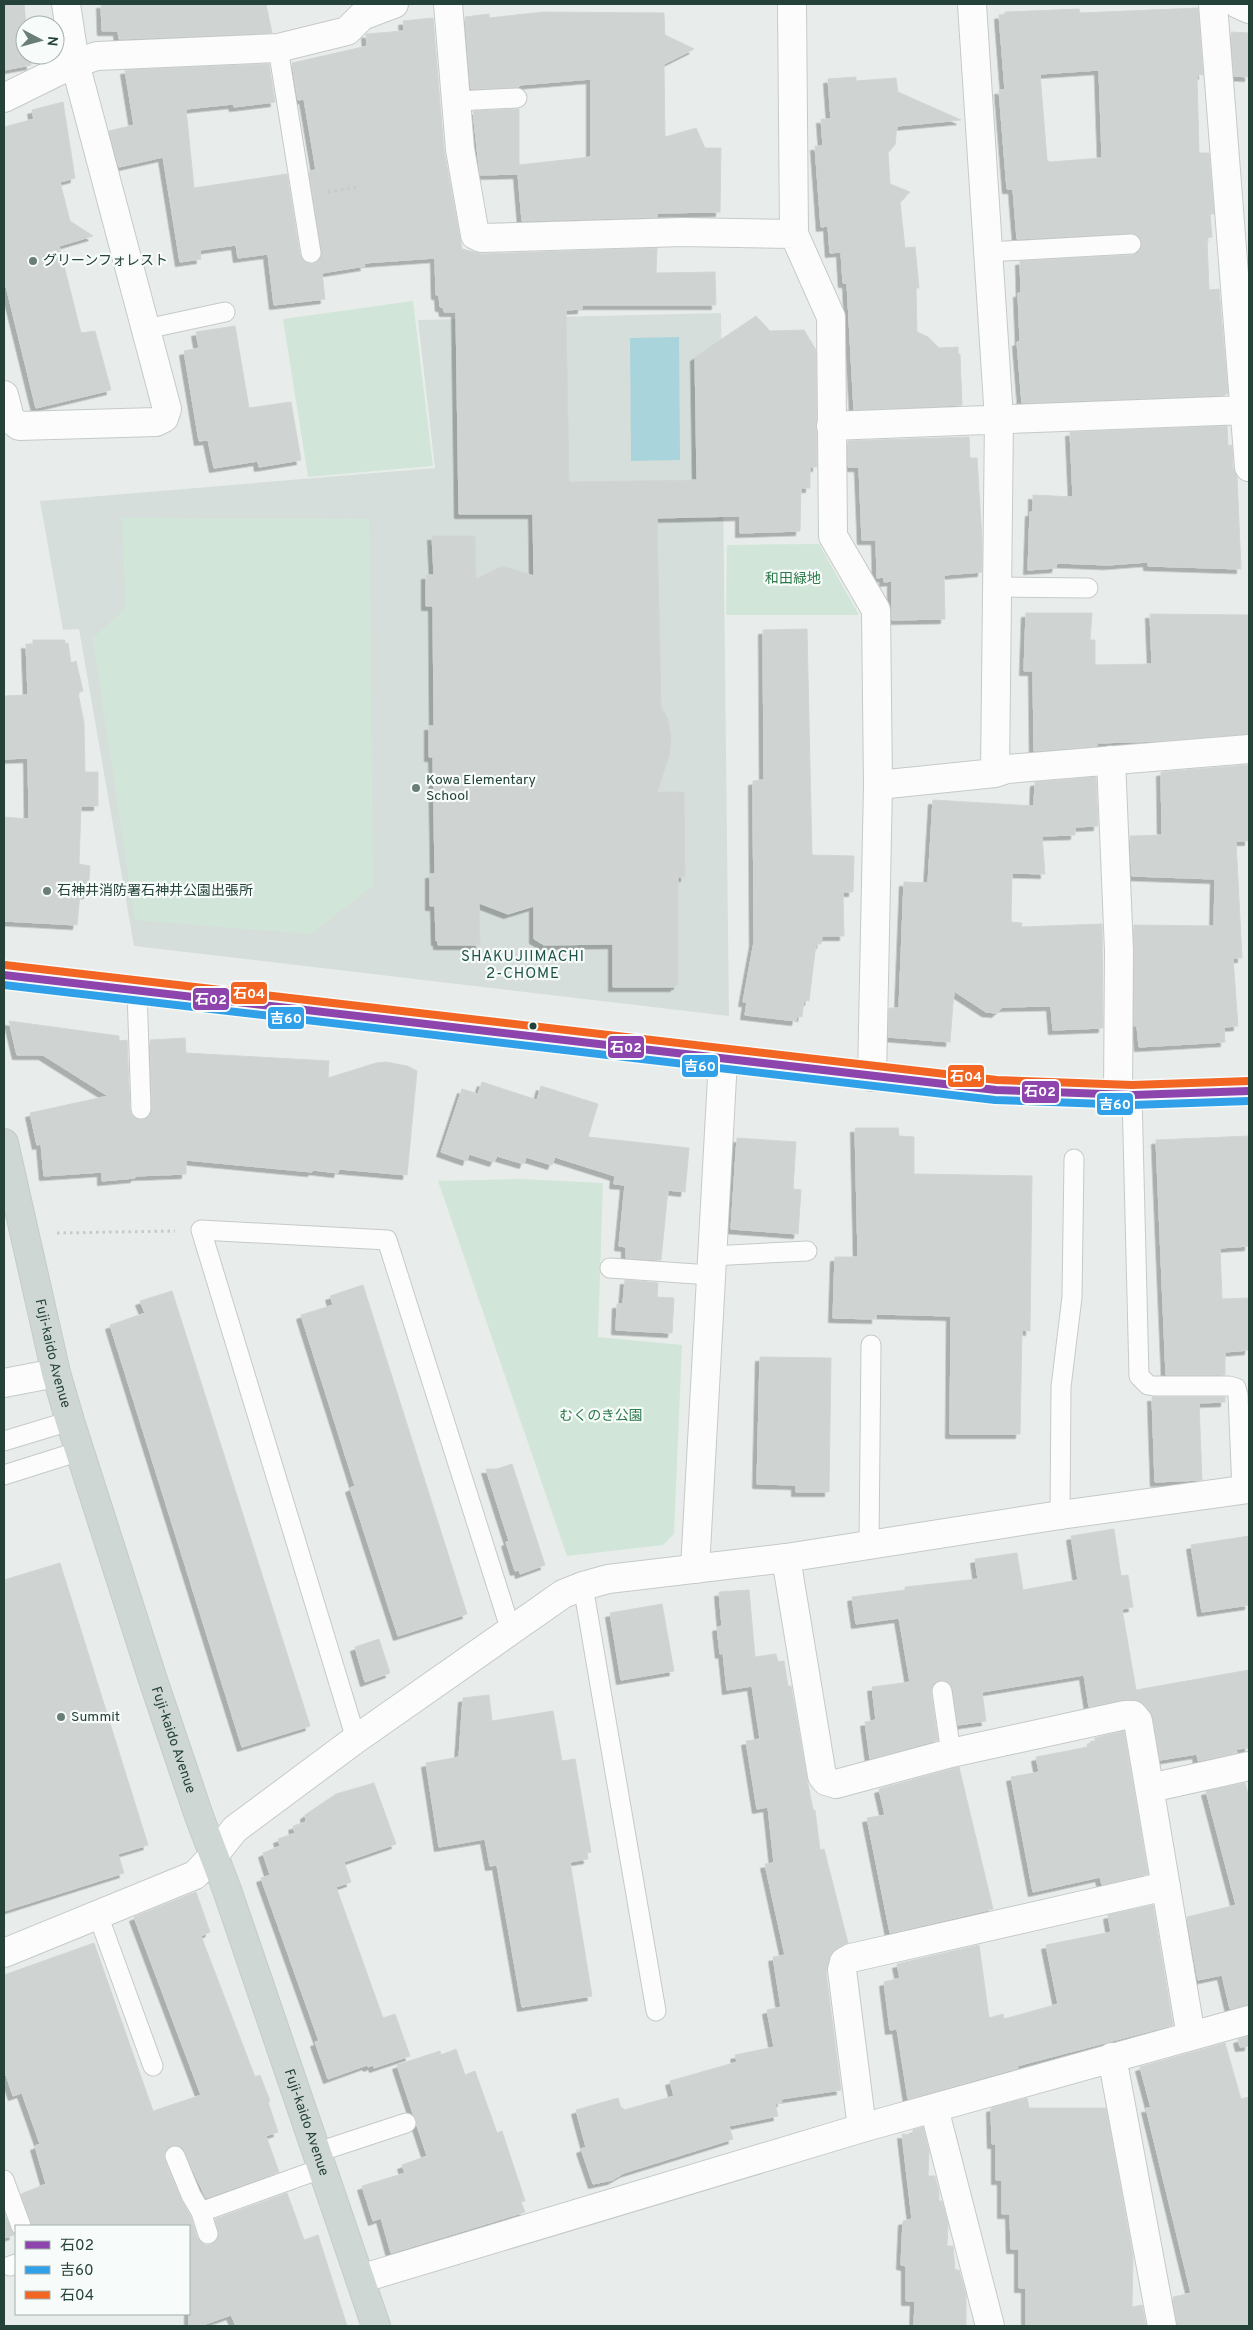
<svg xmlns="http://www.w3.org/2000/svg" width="1253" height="2330" viewBox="0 0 1253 2330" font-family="Overpass,'Noto Sans JP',sans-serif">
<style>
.built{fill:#d6dedb}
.green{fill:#d1e6d8}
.water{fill:#a9d4db}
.building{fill:#cfd4d2;stroke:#d1d6d4;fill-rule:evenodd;filter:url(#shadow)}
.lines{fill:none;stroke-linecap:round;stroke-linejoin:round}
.service-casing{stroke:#c5cac8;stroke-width:21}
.minor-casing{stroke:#c5cac8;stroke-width:30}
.tertiary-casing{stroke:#c5cac8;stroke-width:30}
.primary-casing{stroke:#c3ccc9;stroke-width:30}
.path{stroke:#c3ccca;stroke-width:3;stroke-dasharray:2.5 4;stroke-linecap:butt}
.service{stroke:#fcfcfc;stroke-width:19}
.minor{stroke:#fcfcfc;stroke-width:28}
.tertiary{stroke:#fcfcfc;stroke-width:28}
.primary{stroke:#cfd7d5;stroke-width:28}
.bus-1-casing{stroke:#f7fbf9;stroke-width:11}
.bus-2-casing{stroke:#f7fbf9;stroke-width:11}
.bus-3-casing{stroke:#f7fbf9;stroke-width:11}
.bus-1{stroke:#8e44ad;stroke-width:8}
.bus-2{stroke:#30a0e9;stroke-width:8}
.bus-3{stroke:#f26522;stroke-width:8}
.poi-dot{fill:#697e78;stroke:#f7fbf9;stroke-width:2}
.bus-dot{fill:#24423a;stroke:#f7fbf9;stroke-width:2}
.labels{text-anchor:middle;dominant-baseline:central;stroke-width:4.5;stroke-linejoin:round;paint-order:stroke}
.poi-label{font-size:14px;fill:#24423a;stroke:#f7fbf9;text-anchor:start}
.park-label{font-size:14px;fill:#2d7a4b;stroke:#f7fbf9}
.street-label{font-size:14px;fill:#24423a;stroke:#f7fbf9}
.neighbourhood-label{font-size:15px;letter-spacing:1px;fill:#1f5548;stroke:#f7fbf9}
.line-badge{stroke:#f7fbf9;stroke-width:2}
.badge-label{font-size:14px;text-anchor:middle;font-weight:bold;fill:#fff}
</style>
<defs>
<filter id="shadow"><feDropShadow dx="-4.5" dy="4.5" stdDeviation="0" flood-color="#0004"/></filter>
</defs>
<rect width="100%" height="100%" fill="#e8edeb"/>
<path class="built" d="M 721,313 L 729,1016 L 134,946 L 79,629 L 63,630 L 40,501 L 435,468 L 418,320 Z"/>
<path class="green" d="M 413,301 L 433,466 L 308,477 L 283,319 Z
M 122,518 L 369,519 L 373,886 L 311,934 L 135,920 L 93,638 L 126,608 Z
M 819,544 L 859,615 L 726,615 L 727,545 Z
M 521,1179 L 603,1183 L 598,1337 L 682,1345 L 674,1534 L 663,1545 L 567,1556 L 438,1181 Z"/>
<path class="water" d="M 679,337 L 680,460 L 631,461 L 630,338 Z"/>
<path class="building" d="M 4,4 L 24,4 L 26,25 L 25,55 L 30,55 L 31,65 L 4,70 Z
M 101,4 L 266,4 L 272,33 L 119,39 L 118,31 L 102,31 Z
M 1198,8 L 1203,75 L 1197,74 L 1199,153 L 1209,153 L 1214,214 L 1210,214 L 1212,237 L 1207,238 L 1209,290 L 1219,289 L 1228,393 L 1225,395 L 1022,403 L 1017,342 L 1020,341 L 1018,293 L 1021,293 L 1020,261 L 1132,255 L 1138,253 L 1142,244 L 1140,237 L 1130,233 L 1017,239 L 1013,189 L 1007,189 L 999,90 L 1005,90 L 999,15 L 1005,14 L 1005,12 L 1079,9 L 1080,13 ZM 1099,70 L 1102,158 L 1050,162 L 1047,160 L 1040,74 Z
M 543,12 L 664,13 L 665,35 L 694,49 L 664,64 L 665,137 L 696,128 L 705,148 L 721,148 L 720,212 L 657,213 L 657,217 L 522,221 L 518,174 L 480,175 L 473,111 L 519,109 L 519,165 L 591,157 L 591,79 L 519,85 L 519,87 L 471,89 L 465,17 L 489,14 L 489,18 Z
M 433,18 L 444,150 L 462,249 L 481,254 L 657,248 L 656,273 L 715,272 L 716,305 L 582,305 L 582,309 L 566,310 L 569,482 L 697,480 L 695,357 L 756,316 L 770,331 L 804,330 L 816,350 L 817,467 L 810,467 L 810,488 L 801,488 L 800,531 L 740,533 L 740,516 L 657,518 L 661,707 L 668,719 L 671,738 L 669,756 L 657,792 L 684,792 L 685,877 L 678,877 L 678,985 L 675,985 L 675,987 L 613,987 L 613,944 L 544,945 L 534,939 L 534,906 L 508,914 L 479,903 L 480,945 L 438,945 L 438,941 L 436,941 L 435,906 L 430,906 L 430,874 L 435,874 L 433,757 L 429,757 L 429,726 L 434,726 L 433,606 L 426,606 L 426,575 L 434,575 L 432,536 L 475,536 L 476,579 L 503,566 L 534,576 L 533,514 L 459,514 L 456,312 L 444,312 L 443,307 L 440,307 L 439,295 L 436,295 L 435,258 L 364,263 L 365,266 L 322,273 L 325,299 L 274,305 L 268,254 L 238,258 L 236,245 L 200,250 L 201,259 L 180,262 L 163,157 L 119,167 L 109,131 L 134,125 L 125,70 L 269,64 L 275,102 L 234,107 L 233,104 L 186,109 L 194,188 L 287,174 L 300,255 L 307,263 L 313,264 L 318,261 L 322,252 L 309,171 L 316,170 L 304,99 L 298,100 L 292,63 L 367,46 L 366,34 L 404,31 L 403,21 Z
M 1231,32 L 1249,33 L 1249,77 L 1234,76 Z
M 856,77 L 856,81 L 896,78 L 898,92 L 961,120 L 897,126 L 895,145 L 888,152 L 890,184 L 910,192 L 900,202 L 905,248 L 915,247 L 919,288 L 916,288 L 917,332 L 928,337 L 939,348 L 958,347 L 958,354 L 960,354 L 962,405 L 854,410 L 847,283 L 843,283 L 841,252 L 830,253 L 828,226 L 821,227 L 815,146 L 823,146 L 821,119 L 831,119 L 828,79 Z
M 63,102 L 75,178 L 60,182 L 70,221 L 93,236 L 59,246 L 81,333 L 95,331 L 111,390 L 36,408 L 4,278 L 4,127 L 34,119 L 32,110 Z
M 235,326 L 249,408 L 291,402 L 301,460 L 259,467 L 258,461 L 214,468 L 208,440 L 199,441 L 184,351 L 199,348 L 196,332 Z
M 1227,426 L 1228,446 L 1232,445 L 1233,468 L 1237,476 L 1241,569 L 1148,566 L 1148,562 L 1108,565 L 1057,563 L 1056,568 L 1028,570 L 1030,512 L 1033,512 L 1033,495 L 1073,497 L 1070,432 Z
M 969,437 L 970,458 L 977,458 L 982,539 L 982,572 L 944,575 L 945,619 L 892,620 L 892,581 L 884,582 L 884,577 L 877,578 L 876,540 L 862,540 L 859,467 L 848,467 L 848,441 Z
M 1026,613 L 1092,613 L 1090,640 L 1095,640 L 1095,665 L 1152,664 L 1150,614 L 1249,615 L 1249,734 L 1161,741 L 1097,743 L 1097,746 L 1034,751 L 1033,671 L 1024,671 Z
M 807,629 L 812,855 L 854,856 L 853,892 L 843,892 L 844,936 L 822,936 L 821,944 L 816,944 L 809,1001 L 804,1000 L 802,1017 L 797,1016 L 796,1021 L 745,1015 L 747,1002 L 743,1002 L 754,942 L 753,781 L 764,780 L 763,630 Z
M 33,640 L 65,640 L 65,644 L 68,643 L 71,663 L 76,661 L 83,691 L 78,693 L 84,723 L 85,772 L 98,772 L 98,806 L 81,806 L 79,864 L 90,866 L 88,894 L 80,894 L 77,925 L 4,921 L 4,817 L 29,819 L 28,758 L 4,759 L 4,696 L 28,695 L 26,644 L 33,645 Z
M 1249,765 L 1249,841 L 1236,841 L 1242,958 L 1233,958 L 1238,1026 L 1224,1027 L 1225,1042 L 1139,1047 L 1137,1026 L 1134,1026 L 1134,925 L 1214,926 L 1215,879 L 1132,876 L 1130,836 L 1162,835 L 1161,772 Z
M 1096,777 L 1098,826 L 1075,827 L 1075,835 L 1042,836 L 1045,874 L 1012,873 L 1011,922 L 1022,923 L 1021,927 L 1102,924 L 1103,1028 L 1053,1030 L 1051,1006 L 1003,1007 L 996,1013 L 986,1012 L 954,991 L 950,1042 L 888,1037 L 889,1008 L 899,1008 L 904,882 L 928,883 L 933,800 L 1034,806 L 1035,782 Z
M 9,1021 L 119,1036 L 119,1041 L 127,1040 L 130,1110 L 132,1115 L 141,1120 L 147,1118 L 152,1109 L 150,1040 L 185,1038 L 186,1053 L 329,1061 L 328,1078 L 376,1063 L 386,1062 L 407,1066 L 417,1071 L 407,1175 L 339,1169 L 338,1173 L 313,1170 L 312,1172 L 186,1160 L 186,1174 L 135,1176 L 135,1178 L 102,1181 L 102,1172 L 44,1176 L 41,1144 L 37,1145 L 30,1113 L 108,1096 L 43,1055 L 17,1055 Z
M 482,1082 L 537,1100 L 541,1086 L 598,1104 L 588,1137 L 689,1148 L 685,1192 L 668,1190 L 661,1260 L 626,1258 L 626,1247 L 619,1246 L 625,1185 L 614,1184 L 615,1176 L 555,1157 L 552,1165 L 526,1157 L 524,1164 L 497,1156 L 494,1162 L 469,1154 L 467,1161 L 441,1152 L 462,1089 L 478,1094 Z
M 855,1128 L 898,1128 L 899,1136 L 914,1137 L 914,1174 L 1032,1176 L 1030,1331 L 1022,1330 L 1020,1434 L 950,1434 L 951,1316 L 876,1314 L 876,1319 L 833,1318 L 835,1257 L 858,1257 Z
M 1249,1136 L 1249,1246 L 1220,1248 L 1222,1299 L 1249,1298 L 1249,1350 L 1225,1352 L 1225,1375 L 1166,1375 L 1156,1140 Z
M 737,1138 L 796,1142 L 793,1189 L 801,1190 L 798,1234 L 731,1229 Z
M 625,1280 L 658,1283 L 657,1297 L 674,1298 L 672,1333 L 616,1330 L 617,1304 L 623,1304 Z
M 363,1285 L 467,1614 L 398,1636 L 350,1488 L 355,1486 L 301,1315 L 333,1305 L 330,1296 Z
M 172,1291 L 310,1726 L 242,1747 L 110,1325 L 145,1313 L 140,1301 Z
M 760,1357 L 831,1358 L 829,1492 L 796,1492 L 796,1485 L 757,1484 Z
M 1152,1397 L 1225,1397 L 1225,1402 L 1199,1403 L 1202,1480 L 1155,1482 Z
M 512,1464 L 545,1565 L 520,1574 L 519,1570 L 515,1571 L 506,1542 L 509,1541 L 486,1469 L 497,1469 Z
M 1114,1529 L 1121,1576 L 1128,1575 L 1133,1607 L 1122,1609 L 1136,1690 L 1249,1670 L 1249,1748 L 1236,1749 L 1237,1753 L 1198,1761 L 1197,1754 L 1160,1760 L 1153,1718 L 1145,1705 L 1139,1701 L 1125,1699 L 1089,1707 L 1084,1675 L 982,1692 L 986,1721 L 958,1725 L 953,1689 L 947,1681 L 940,1680 L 935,1683 L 931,1692 L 938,1740 L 870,1759 L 865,1722 L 876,1720 L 872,1687 L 910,1682 L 899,1618 L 856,1624 L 852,1597 L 905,1590 L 905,1587 L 978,1579 L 975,1559 L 1017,1553 L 1023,1590 L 1078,1580 L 1071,1536 Z
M 1249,1536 L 1249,1605 L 1202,1612 L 1191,1545 Z
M 60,1563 L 148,1845 L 118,1854 L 124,1873 L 4,1911 L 4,1580 Z
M 749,1590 L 755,1657 L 776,1654 L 778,1662 L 784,1661 L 788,1686 L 791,1686 L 807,1779 L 813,1810 L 815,1810 L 820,1850 L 824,1849 L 848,1943 L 831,1953 L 826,1972 L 841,2090 L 781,2099 L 782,2102 L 775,2104 L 778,2116 L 729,2126 L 733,2139 L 624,2173 L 612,2180 L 593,2184 L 581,2149 L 586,2147 L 576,2110 L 618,2098 L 621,2108 L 623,2108 L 624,2110 L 674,2096 L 670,2081 L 737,2062 L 735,2055 L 774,2047 L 767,2010 L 781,2007 L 773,1957 L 785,1955 L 765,1864 L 774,1863 L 768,1807 L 757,1809 L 746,1741 L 760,1739 L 752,1686 L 727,1690 L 723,1653 L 720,1654 L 717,1627 L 722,1626 L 719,1592 Z
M 662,1604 L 674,1671 L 621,1680 L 610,1613 Z
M 379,1639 L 390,1673 L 365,1682 L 355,1647 Z
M 489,1695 L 492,1721 L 553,1711 L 562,1761 L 575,1759 L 591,1852 L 587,1853 L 588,1859 L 570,1862 L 592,1996 L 522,2007 L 497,1865 L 490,1866 L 485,1839 L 439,1847 L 426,1763 L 459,1757 L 463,1698 Z
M 1124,1731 L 1148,1874 L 1102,1885 L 1100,1877 L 1033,1892 L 1011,1777 L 1039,1772 L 1036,1757 L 1088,1747 L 1087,1744 L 1095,1742 L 1095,1738 Z
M 959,1767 L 993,1909 L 890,1933 L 867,1818 L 885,1815 L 879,1789 Z
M 374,1783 L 396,1844 L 344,1862 L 351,1882 L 336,1887 L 383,2018 L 395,2014 L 410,2056 L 374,2068 L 373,2065 L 368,2067 L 367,2065 L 328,2079 L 315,2042 L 319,2041 L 261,1878 L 270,1875 L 263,1853 L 280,1846 L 278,1839 L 295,1833 L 293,1826 L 306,1822 L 305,1815 L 336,1794 Z
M 1245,1783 L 1249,1797 L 1249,2005 L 1230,2009 L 1222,1975 L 1198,1980 L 1187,1917 L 1236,1905 L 1206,1791 Z
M 196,1892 L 210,1932 L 201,1936 L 255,2077 L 260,2075 L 270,2101 L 268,2102 L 278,2132 L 266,2136 L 279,2172 L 206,2198 L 182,2147 L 177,2145 L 170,2146 L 164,2154 L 165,2160 L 181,2199 L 191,2217 L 197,2237 L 205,2245 L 212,2245 L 219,2237 L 215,2219 L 287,2193 L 304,2240 L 318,2235 L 347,2326 L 236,2326 L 231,2315 L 200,2326 L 189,2326 L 189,2226 L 32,2226 L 21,2194 L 46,2184 L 35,2146 L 40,2144 L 22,2093 L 13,2096 L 4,2069 L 4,1975 L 94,1943 L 153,2111 L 201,2095 L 134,1917 Z
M 1153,1905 L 1173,2025 L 1017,2066 L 1018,2068 L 908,2099 L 897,2029 L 890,2030 L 884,1982 L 900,1978 L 897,1964 L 979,1945 L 989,2018 L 1003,2014 L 1004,2019 L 1058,2004 L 1046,1945 L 1111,1932 L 1108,1915 Z
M 1249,2036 L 1249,2046 L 1240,2047 L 1238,2039 Z
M 1225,2043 L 1241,2099 L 1249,2097 L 1249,2326 L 1177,2326 L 1173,2297 L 1191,2293 L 1146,2108 L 1151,2108 L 1140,2067 Z
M 456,2049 L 465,2075 L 475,2071 L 497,2133 L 502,2131 L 525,2201 L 521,2202 L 525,2212 L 391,2253 L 381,2218 L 373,2221 L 362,2186 L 405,2173 L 402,2165 L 427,2156 L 397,2065 L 440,2051 L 441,2055 Z
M 1027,2098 L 1029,2108 L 1106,2108 L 1133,2256 L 1132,2307 L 1142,2305 L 1146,2326 L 1026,2326 L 1026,2288 L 1019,2288 L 1019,2249 L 1011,2249 L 1010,2214 L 1002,2214 L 1002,2180 L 996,2180 L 996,2144 L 992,2144 L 991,2108 Z
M 923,2127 L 929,2151 L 928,2176 L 935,2176 L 939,2192 L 939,2201 L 942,2201 L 948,2224 L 947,2246 L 953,2246 L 955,2270 L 959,2270 L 966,2295 L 966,2326 L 914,2326 L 915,2301 L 906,2301 L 906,2266 L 901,2265 L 903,2221 L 912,2219 L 902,2134 L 913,2135 L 913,2130 Z
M 4,2212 L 14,2235 L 4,2238 Z"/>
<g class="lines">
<g class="service-casing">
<path id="service" d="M 278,48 L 311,253
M 457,101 L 517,98
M 988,252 L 1131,244
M 146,329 L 225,312
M 997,587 L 1088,588
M 137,991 L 141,1109
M 1132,1095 L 1139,1376 L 1148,1385 L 1154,1386 L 1229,1386 L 1236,1388 L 1238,1395 L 1242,1490
M 711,1256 L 807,1251
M 610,1268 L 710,1275
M 4,1441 L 70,1421
M 4,1475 L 80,1451
M 1060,1515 L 1061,1387 L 1072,1297 L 1074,1159
M 869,1545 L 871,1345
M 583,1586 L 656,2011
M 942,1691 L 951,1753
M 356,1739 L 201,1230 L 387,1240 L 511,1631
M 98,1915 L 153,2066
M 318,2152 L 406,2123
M 175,2156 L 191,2195 L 201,2212
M 4,2180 L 21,2226
M 208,2234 L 201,2212 L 323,2168
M 10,2266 L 16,2264"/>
</g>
<g class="minor-casing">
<path id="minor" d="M 448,4 L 460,149 L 475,235 L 481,238 L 683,232 L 794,234
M 792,4 L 794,234 L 831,317 L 833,536 L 876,610 L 878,785 L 872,1077
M 972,4 L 999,419 L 995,773
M 1213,4 L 1249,467
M 1238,4 L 1249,9
M 4,98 L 75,63 L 97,56 L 278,48 L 347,31 L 362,16 L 394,4
M 4,395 L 10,419 L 19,426 L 156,422 L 164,418 L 167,409 L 75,63 L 66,4
M 831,426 L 1245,410
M 1111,760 L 1119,951 L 1118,1095
M 878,785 L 995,773 L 1007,769 L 1249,749
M 4,1383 L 56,1373
M 1060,1515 L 1249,1489
M 786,1558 L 822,1776 L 826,1781 L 836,1784 L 951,1753 L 1125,1715 L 1133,1715 L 1138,1721 L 1191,2036
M 695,1569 L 723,1059
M 1150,1788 L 1249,1766
M 4,1953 L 195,1875 L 215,1854
M 1112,2057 L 1162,2326
M 934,2108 L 990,2326
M 862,2128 L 842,1970 L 844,1962 L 851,1958 L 1166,1886
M 360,2279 L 862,2128 L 1249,2020"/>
</g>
<g class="tertiary-casing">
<path id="tertiary" d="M 4,975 L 996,1090 L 1132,1095 L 1249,1091
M 215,1854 L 235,1829 L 356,1739 L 563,1594 L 583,1586 L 608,1579 L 786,1558 L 1060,1515"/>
</g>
<g class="primary-casing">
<g id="primary">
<path id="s1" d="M 4,1143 L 56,1373 L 70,1421 L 153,1680 L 199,1816 L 227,1890 L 376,2326"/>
</g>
</g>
<path class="path" d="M 328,192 L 357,187
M 57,1233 L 175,1231"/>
<use href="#service" class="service"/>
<use href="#minor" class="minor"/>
<use href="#tertiary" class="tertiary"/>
<use href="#primary" class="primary"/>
<g class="bus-1-casing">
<path id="bus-1" d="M 4,975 L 996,1090 L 1132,1095 L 1249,1091"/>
</g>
<g class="bus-2-casing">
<path id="bus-2" d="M 4,985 L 995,1100 L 1132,1105 L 1249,1101"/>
</g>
<g class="bus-3-casing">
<path id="bus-3" d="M 5,965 L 997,1080 L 1132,1085 L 1249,1081"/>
</g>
<use href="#bus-1" class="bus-1"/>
<use href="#bus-2" class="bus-2"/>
<use href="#bus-3" class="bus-3"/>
</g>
<g class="poi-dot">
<circle cx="33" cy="261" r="5"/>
<circle cx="416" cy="788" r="5"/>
<circle cx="47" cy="891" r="5"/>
<circle cx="61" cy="1717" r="5"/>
</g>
<circle class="bus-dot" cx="533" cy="1026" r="4.5"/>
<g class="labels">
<g class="poi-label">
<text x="43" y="261">グリーンフォレスト</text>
<text x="426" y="780">Kowa Elementary<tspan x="426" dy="16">School</tspan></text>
<text x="57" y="891">石神井消防署石神井公園出張所</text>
<text x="71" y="1717">Summit</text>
</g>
<g class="park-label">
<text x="793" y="579">和田緑地</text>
<text x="601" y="1416">むくのき公園</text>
</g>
<g class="street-label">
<text stroke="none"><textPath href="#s1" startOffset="216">Fuji-kaido Avenue</textPath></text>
<text stroke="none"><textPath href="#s1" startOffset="621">Fuji-kaido Avenue</textPath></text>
<text stroke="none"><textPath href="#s1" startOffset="1026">Fuji-kaido Avenue</textPath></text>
</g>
<g class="neighbourhood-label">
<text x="523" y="957">SHAKUJIIMACHI<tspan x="523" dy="17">2-CHOME</tspan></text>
</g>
</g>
<g class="line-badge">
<rect x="230" y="981" width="38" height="24" rx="5" fill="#f26522"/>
<rect x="192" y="987" width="38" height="24" rx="5" fill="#8e44ad"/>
<rect x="267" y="1006" width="38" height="24" rx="5" fill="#30a0e9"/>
<rect x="607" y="1035" width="38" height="24" rx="5" fill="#8e44ad"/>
<rect x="681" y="1054" width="38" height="24" rx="5" fill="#30a0e9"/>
<rect x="947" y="1064" width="38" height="24" rx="5" fill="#f26522"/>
<rect x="1021" y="1080" width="39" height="24" rx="5" fill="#8e44ad"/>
<rect x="1096" y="1092" width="38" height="24" rx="5" fill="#30a0e9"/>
</g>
<g class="badge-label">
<text x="249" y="998">石04</text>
<text x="211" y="1004">石02</text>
<text x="286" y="1023">吉60</text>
<text x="626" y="1052">石02</text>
<text x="700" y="1071">吉60</text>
<text x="966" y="1081">石04</text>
<text x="1040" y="1096">石02</text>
<text x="1115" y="1109">吉60</text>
</g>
<rect width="1253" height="2330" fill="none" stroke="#24423a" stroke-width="10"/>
<rect x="15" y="2225" width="175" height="90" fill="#f7fbf9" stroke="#a3b1ad"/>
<rect x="25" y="2241" width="25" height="8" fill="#8e44ad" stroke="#a3b1ad"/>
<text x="60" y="2250" font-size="15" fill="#24423a">石02</text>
<rect x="25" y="2266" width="25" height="8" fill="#30a0e9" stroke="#a3b1ad"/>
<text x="60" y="2275" font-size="15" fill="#24423a">吉60</text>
<rect x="25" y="2291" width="25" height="8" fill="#f26522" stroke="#a3b1ad"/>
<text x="60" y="2300" font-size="15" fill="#24423a">石04</text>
<g transform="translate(40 40) rotate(96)"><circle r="24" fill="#f7fbf9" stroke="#a3b1ad"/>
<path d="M0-4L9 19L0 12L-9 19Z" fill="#697e78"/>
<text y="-8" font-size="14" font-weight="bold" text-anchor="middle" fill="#24423a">N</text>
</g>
</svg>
